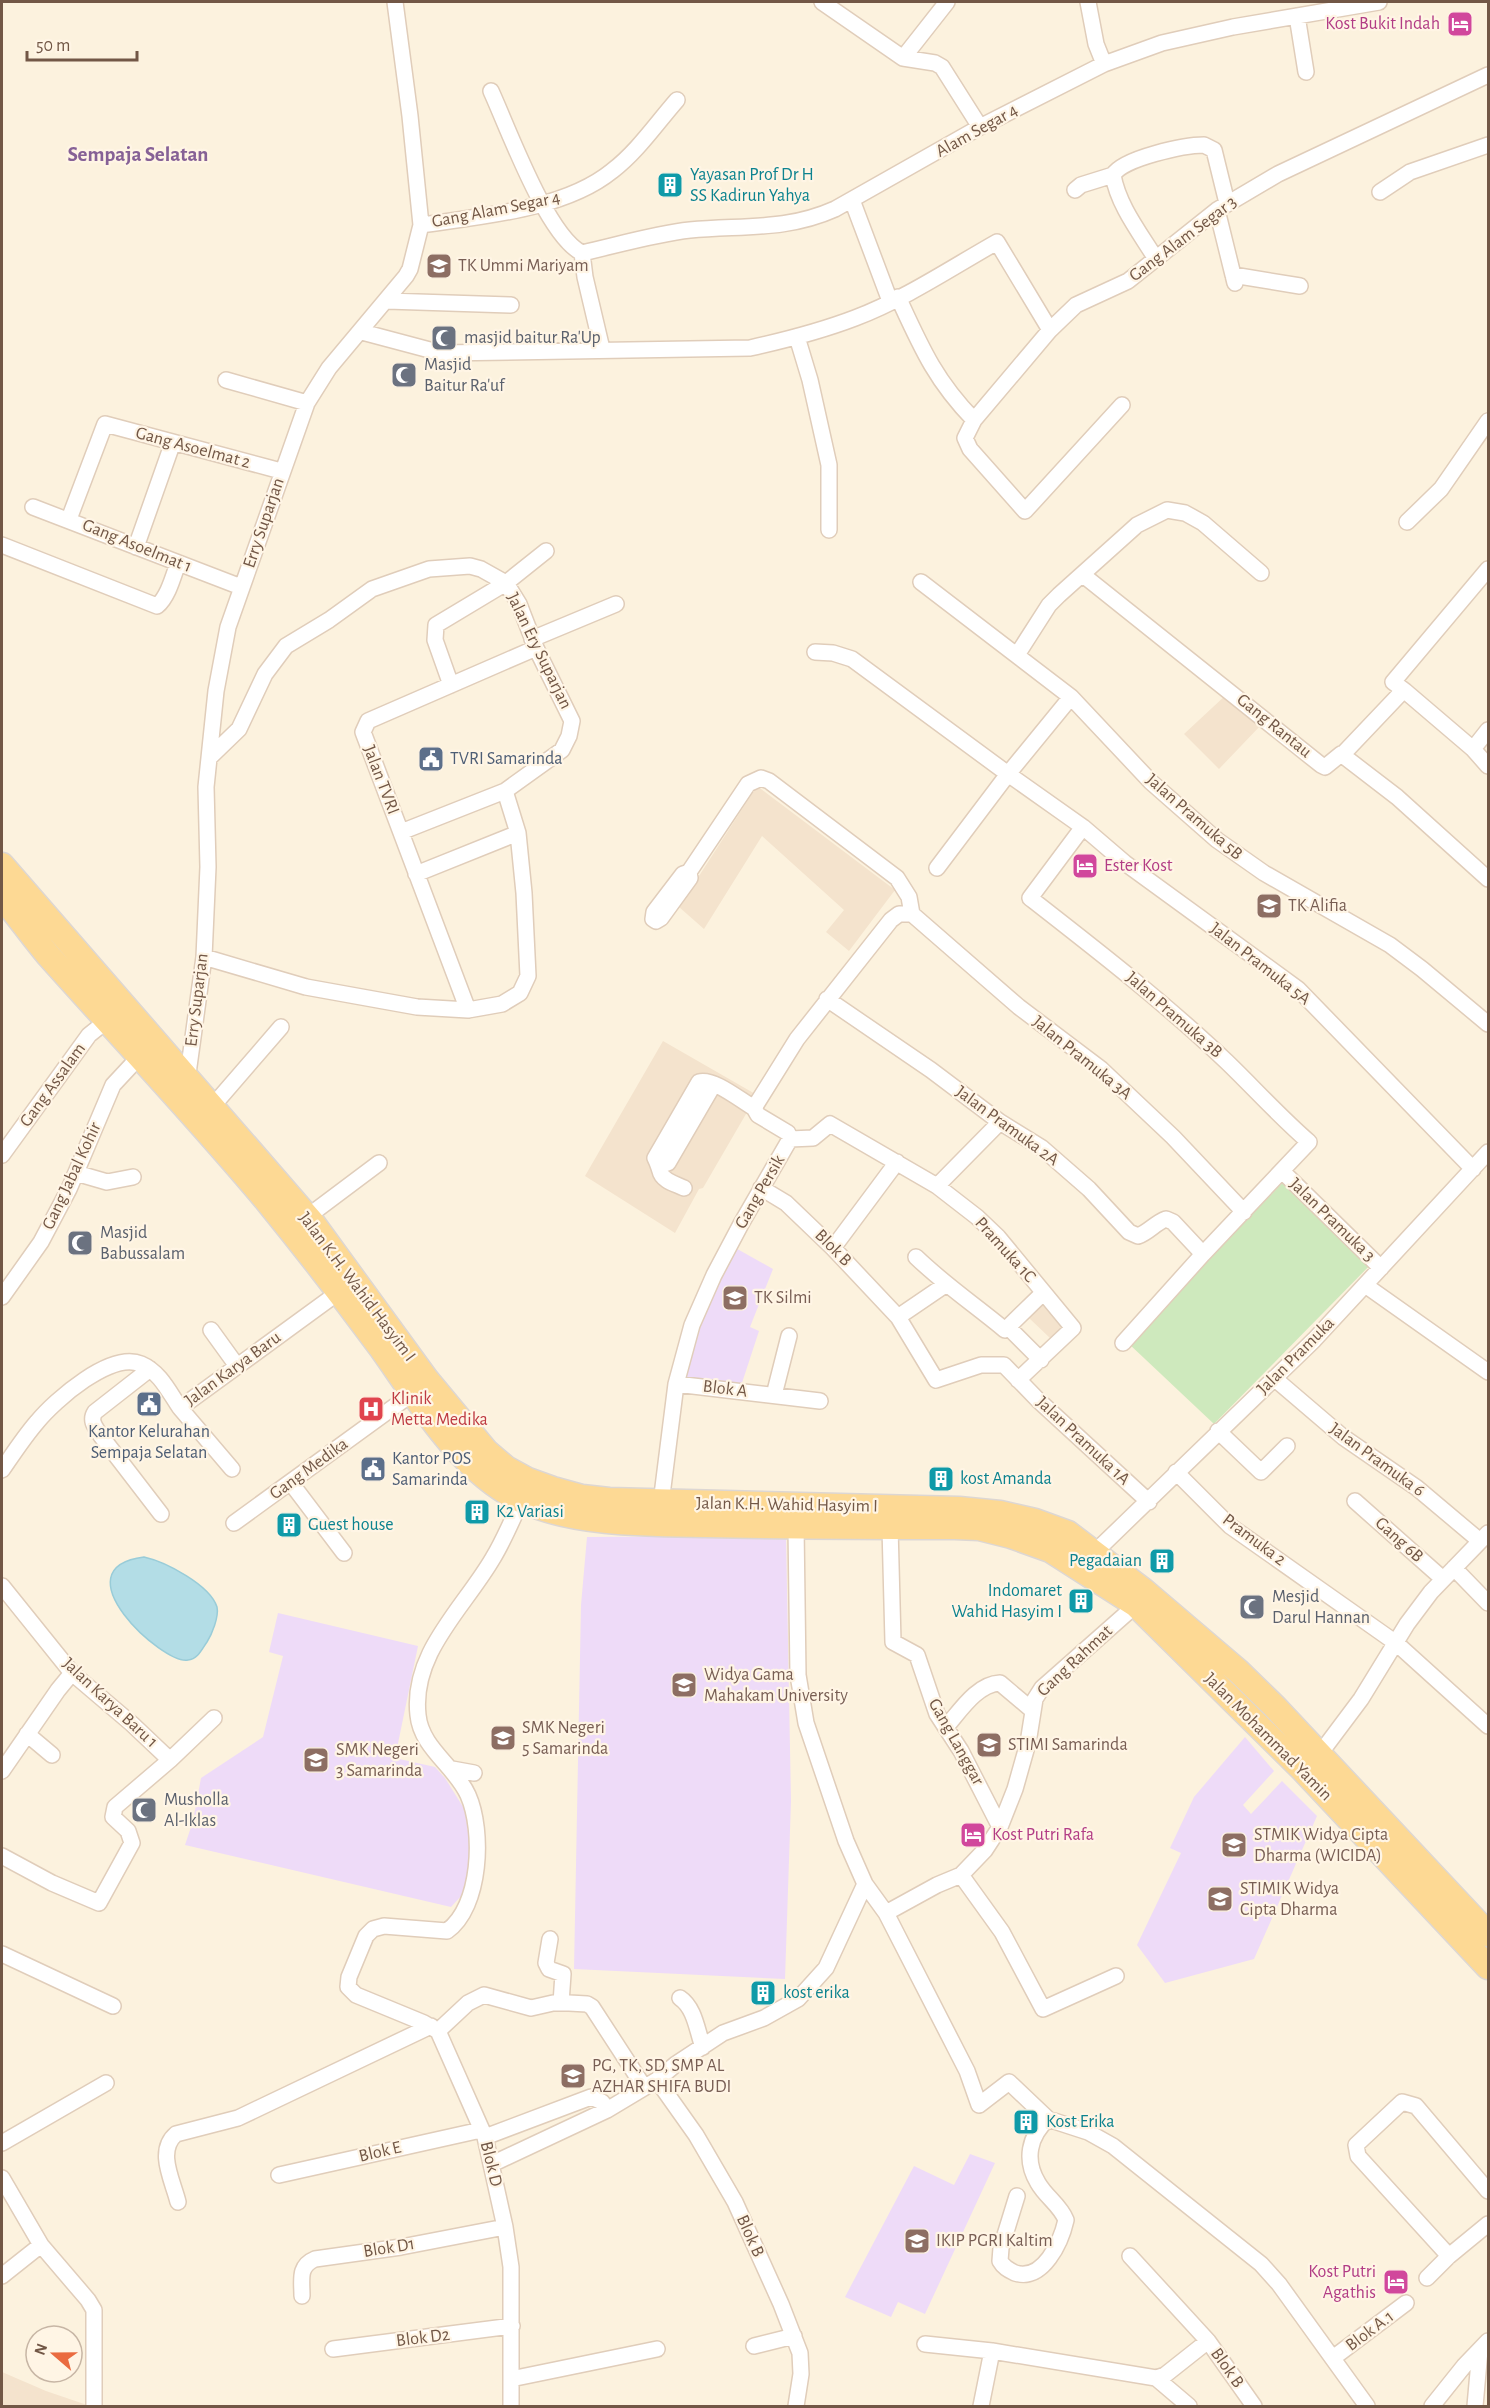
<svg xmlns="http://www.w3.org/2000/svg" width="1490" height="2408" viewBox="0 0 1490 2408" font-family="'Alegreya Sans',sans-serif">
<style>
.residential{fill:#f4e3cd}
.education{fill:#eedbf8}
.green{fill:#cee9bd}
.water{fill:#b3dde6;stroke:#99ccd8;stroke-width:1.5}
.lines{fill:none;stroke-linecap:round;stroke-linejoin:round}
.street-casing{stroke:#e0cdba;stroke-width:18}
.primary-casing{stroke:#ddd7d3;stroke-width:27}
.street{stroke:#fff;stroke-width:15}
.primary{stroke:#fdd994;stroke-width:24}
.labels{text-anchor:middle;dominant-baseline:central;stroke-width:4.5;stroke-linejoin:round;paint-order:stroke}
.hotel-label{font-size:18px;fill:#b23c85;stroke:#fff5e5;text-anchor:end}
.street-label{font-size:18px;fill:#725746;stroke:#fff5e5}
.culture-label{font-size:18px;fill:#0d838f;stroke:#fff5e5;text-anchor:start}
.education-label{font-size:18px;fill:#785e54;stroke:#fff5e5;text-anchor:start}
.worship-label{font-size:18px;fill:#5b616d;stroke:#fff5e5;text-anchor:start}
.service-label{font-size:18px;fill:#4e5e75;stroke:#fff5e5;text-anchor:start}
.health-label{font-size:18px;fill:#be3a42;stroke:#fff5e5;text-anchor:start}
.quarter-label{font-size:21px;font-weight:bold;fill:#866196;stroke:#fff5e5}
</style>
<rect width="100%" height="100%" fill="#fcf2de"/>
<path class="residential" d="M 1227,694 L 1262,724 L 1219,769 L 1184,734 Z
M 757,786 L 895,890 L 849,951 L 826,932 L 844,910 L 762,836 L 704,929 L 679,907 Z
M 663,1041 L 757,1095 L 703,1188 L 699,1189 L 675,1233 L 585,1176 Z
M 1045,1301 L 1065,1324 L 1050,1338 L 1029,1318 Z
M 2,2372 L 46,2391 L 90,2406 L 2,2406 Z"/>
<path class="education" d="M 732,1246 L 773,1269 L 750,1327 L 759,1331 L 740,1389 L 680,1381 L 694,1329 Z
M 786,1536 L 791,1801 L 785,1979 L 574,1969 L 581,1605 L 587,1537 Z
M 278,1613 L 418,1646 L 395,1758 L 435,1767 L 445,1778 L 465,1810 L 471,1855 L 463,1894 L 451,1907 L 185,1845 L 193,1821 L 201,1778 L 263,1737 L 283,1656 L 269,1652 Z
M 1245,1737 L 1274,1771 L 1243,1805 L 1251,1814 L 1282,1781 L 1317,1816 L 1254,1959 L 1165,1983 L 1137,1945 L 1181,1853 L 1170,1848 L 1194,1797 Z
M 970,2154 L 995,2163 L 925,2314 L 898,2302 L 891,2317 L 845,2297 L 914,2166 L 954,2185 Z"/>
<path class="green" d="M 1288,1177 L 1379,1256 L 1214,1424 L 1128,1343 Z"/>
<path class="water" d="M 144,1557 C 166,1562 210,1585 217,1607 C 219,1617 212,1634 207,1642 C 202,1649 198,1659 188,1660 C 163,1665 57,1568 144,1557 Z"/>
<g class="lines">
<g class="street-casing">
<path id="street" d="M 822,2 L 903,58 L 935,63 L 942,67 L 980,127
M 1088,2 L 1096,44 L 1104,64
M 1297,16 L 1306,72
M 903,58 L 947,2
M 491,91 C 508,128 547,236 582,253 C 618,245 654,234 690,230 C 742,225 786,231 835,209 L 980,127 L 1104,64 L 1162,43 L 1233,27 L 1379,2
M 1113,175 C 1118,205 1140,233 1156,259
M 1075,190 L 1081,185 L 1113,175 C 1123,158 1185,145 1204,145 L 1214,150 L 1227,203
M 1380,192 L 1410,172 L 1488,145
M 852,200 L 890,301
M 1217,210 L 1235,283
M 421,225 C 481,216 564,210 612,171 C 637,152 656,124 677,100
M 582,253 L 585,277 L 602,349
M 1233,275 L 1300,286
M 898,297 C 921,347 935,380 974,420
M 387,301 L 511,305
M 362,332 L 441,353 L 750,348 C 786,340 821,331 855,318 C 905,299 951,268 997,242 L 1050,330
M 797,337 L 810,380 L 829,465 L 829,530
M 226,380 L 307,403
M 1122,405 L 1025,511 L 970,449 L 965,438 L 974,420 L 1050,330 L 1076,305 L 1128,281 L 1217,210 L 1278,174 L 1488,75
M 33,507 L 241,587
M 69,519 L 105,424 L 281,471
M 1407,522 L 1441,489 L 1488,421
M 2,545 L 157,606 C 168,597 173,577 178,563
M 136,547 L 173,442
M 1083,575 L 1321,765 L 1325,767 L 1341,754 L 1397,797 L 1488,879
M 921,582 L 1071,697 L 1151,782 L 1217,840 L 1264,873 L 1390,945 L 1422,969 L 1488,1024
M 532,639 L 616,604
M 815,652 L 833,653 L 852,659 L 1008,774 L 1083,827 L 1125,863 L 1298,989 L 1473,1169
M 1017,655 L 1049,605 L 1059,595 L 1137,525 L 1167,510 L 1185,513 L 1203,523 L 1261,573
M 451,685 L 435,640 L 436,625 L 506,583 L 546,551
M 1405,691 L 1393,682 L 1488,569
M 1473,749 L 1488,730
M 1342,755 L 1399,695 L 1405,691 L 1473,749 L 1488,766
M 1083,827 L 1030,898 C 1098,951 1165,1003 1227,1062 C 1255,1089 1280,1117 1309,1142 L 1203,1254 L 1123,1343
M 401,832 L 505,791
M 937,868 L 1008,774 L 1071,697
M 689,872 L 690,878 L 661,918 L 656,921 L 653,919 L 654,912 L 683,874 L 689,872 L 748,784 L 761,778 L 769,781 L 897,878 L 909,897 L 912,914
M 416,874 L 518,833
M 912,914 L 1019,1007 L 1101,1069 L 1173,1137 L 1244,1212
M 204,957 L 306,987 L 417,1007 L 468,1010 L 502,1004 L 520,993 L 528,976 L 524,893 L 518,833 L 505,791 L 562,750 L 569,736 L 572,721 L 536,648 L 519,604 L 506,583 L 481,569 L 470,566 L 429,569 L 372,589 L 329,620 L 286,646 L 265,674 L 239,729 L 209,758
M 827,999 L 931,1070 L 1000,1122 L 1042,1148 L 1089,1189 L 1129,1232 L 1138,1236 C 1149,1232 1155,1223 1166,1219 L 1173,1222 L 1203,1254
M 468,1010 L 363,732 L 368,721 L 536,648
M 187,1081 L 204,957 L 208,867 L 206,787 L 209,758 L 216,691 L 228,627 L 307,403 L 329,368 L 406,276 L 410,269 L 421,225 L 410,116 L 395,2
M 211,1108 L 281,1027
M 790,1139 L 813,1138 L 830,1124 L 937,1186 L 977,1217 L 998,1237 L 1073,1328 L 1018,1380
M 2,1155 L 89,1035 L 109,1019
M 660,1164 L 668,1163 L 714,1084
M 1283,1172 L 1381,1268
M 76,1173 L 107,1182 L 133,1177
M 937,1186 L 1000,1122
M 684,1188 C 676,1184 662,1181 660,1171 C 658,1165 658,1164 655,1158 L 699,1082 C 714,1078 740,1100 754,1108
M 761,1188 L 786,1203 L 833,1248 L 898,1317 L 936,1380 L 981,1365 L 1004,1365 L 1038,1400 L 1149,1502
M 307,1217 L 379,1163
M 833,1248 L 897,1162
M 916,1257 C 945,1285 975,1305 1005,1330 L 1043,1293
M 1365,1285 L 1488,1372
M 2,1297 L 41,1242 L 69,1189 L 113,1085 L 140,1056
M 898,1317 L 945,1285
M 1008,1327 L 1041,1360
M 211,1330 L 237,1366
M 150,1369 L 95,1412 C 89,1421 96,1428 101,1436 L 161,1514
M 1274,1378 L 1343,1437 L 1417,1488 L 1480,1541
M 676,1384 L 820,1401
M 774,1395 L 789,1336
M 180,1408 L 232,1469
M 1218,1431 L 1261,1472 L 1287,1446
M 2,1470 C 13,1454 24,1437 37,1422 C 55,1400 111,1351 141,1364 C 160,1372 169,1392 180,1408 L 339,1292
M 1176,1472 L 1230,1526 L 1396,1643 L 1488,1726
M 291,1483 L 344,1553
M 1355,1501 L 1443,1579
M 661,1503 L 676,1384 L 692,1325 L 714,1275 L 741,1224 L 790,1139 L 788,1133 L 758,1115 L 754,1108 L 797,1039 L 891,920 L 899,914 L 912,914
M 234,1523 L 413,1393
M 796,1527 L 798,1675 L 806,1723 L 846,1841 L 865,1884 L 886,1913 L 967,2071 L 979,2105 L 1009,2082 L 1048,2119 L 1088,2132 L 1113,2146 L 1261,2264 L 1279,2284 L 1367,2406
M 890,1527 L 893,1642 L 917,1655 L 937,1714 L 961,1751 L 1000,1827
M 1095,1552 L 1314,1340 L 1488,1152
M 1454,1568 L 1488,1603
M 2,1586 L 72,1673 L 132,1724 L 170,1760
M 946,1727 C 960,1711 977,1684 1000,1683 L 1032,1710
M 27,1734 L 52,1755
M 1319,1755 L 1361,1699 L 1407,1624 L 1431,1592 L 1488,1533
M 452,1769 L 474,1773
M 2,1771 L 58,1690 L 72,1673
M 2,1856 L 52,1883 L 99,1903 L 132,1843 L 128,1831 L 113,1817 L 115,1807 L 170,1760 L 214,1718
M 961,1875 L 1002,1932 L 1043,2009 L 1116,1976
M 886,1913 L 937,1885 L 961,1875 L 985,1850 L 1000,1827 L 1015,1789 L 1028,1743 L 1035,1699 L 1042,1688 L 1136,1605
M 550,1939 L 546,1963 L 549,1969 L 563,1974 L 561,2003
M 2,1954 L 113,2006
M 680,1998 C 695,2008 697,2031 703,2047
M 438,2031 L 468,2003 L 484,1995 L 531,2008 L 553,2003 L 569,2003 L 587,2004 L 592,2007 L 644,2087
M 657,2080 L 696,2135 L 735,2202 L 781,2304 L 800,2353 L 801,2374 L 796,2406
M 485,2137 L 591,2097 L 602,2102 L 607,2110
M 2,2143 L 106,2083
M 492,2164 L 607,2110 L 657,2080 L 676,2064 L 723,2033 L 764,2018 L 798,1999 L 826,1968 L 865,1884
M 279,2175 L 481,2130
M 2,2178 L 41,2245 L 2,2276
M 1017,2196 L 1001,2248 L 1000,2261 C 1004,2268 1009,2270 1015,2273 C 1043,2282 1061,2242 1066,2220 C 1060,2205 1046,2197 1038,2183 C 1024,2160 1029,2136 1048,2119
M 178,2202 C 173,2181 156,2151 176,2134 L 238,2118 L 431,2026
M 41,2245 L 88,2300 L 94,2310 L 94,2406
M 1130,2256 L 1208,2341
M 1449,2256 L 1358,2156 L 1356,2145 L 1402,2102 L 1416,2106 L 1488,2191
M 1427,2278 L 1449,2256 L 1488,2224
M 302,2296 C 302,2280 298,2266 315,2259 L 401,2247 L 505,2227
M 925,2344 L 992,2351 L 1156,2378 L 1165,2375 L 1208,2341 L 1254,2406
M 754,2346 L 794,2336
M 333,2349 L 512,2326
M 1333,2358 L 1406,2303
M 1156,2378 L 1189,2406
M 511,2379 L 657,2349
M 511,2406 L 511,2267 L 505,2227 L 485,2137 L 438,2031 L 424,2023 L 356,1995 L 348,1987 L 349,1977 L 366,1936 L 373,1929 L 384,1926 L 447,1931 C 481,1907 484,1831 468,1795 C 455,1766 421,1748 418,1715 C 411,1653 464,1608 493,1558 C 504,1540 512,1520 521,1501
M 981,2406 L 992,2351
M 1432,2406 L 1464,2366 L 1488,2341
M 1475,2406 L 1480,2350"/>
</g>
<g class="primary-casing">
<path id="primary" d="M 2,865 L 312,1222 L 427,1380 L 486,1451 L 506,1468 L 528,1480 L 553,1489 L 582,1497 L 609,1500 L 959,1509 L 1000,1513 L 1035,1521 L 1068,1533 L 1143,1590 L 1238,1671 L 1275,1707 L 1488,1934
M 2,897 C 18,916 32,936 48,955 C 121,1037 197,1117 267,1201 C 306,1249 344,1298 381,1348 C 418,1400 462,1474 523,1501 C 576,1525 649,1524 706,1525 C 789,1527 872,1527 955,1527 L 979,1528 L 1011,1536 L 1050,1550 L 1136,1605 L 1303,1770 L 1488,1967"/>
</g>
<use href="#street" class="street"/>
<use href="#primary" class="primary"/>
</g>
<defs>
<g id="hotel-square" transform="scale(1.35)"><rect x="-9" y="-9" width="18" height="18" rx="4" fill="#d1479c" stroke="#fff5e5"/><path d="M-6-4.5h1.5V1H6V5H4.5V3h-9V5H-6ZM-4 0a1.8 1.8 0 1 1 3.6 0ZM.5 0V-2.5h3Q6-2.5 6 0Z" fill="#fff"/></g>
<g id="building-square" transform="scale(1.35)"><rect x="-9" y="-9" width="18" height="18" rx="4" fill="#0f9aa8" stroke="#fff5e5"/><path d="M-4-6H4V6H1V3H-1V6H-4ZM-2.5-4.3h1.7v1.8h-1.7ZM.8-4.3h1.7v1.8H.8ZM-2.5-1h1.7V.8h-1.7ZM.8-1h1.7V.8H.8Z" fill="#fff"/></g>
<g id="school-square" transform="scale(1.35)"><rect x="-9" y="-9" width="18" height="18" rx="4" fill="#8d6e63" stroke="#fff5e5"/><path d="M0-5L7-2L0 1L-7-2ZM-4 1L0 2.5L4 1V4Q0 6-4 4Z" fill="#fff"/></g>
<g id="mosque-square" transform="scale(1.35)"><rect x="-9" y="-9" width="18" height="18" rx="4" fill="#6b7280" stroke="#fff5e5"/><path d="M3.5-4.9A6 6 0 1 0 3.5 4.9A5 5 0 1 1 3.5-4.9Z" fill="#fff"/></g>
<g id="civic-square" transform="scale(1.35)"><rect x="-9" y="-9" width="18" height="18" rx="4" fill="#5c6f8a" stroke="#fff5e5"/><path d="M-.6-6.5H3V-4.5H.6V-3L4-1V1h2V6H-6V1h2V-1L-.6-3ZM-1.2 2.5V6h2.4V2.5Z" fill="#fff"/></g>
<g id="hospital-square" transform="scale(1.35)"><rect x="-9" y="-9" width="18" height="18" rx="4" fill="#e0444e" stroke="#fff5e5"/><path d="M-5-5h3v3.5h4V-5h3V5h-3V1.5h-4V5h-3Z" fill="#fff"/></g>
<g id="university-square" transform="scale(1.35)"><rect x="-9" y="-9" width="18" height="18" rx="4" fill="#8d6e63" stroke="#fff5e5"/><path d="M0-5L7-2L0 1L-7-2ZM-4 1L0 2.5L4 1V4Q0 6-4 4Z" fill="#fff"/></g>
</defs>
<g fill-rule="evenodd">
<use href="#hotel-square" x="1460" y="24"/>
<use href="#building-square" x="670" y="185"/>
<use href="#school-square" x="439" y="266"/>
<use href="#mosque-square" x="444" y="338"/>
<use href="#mosque-square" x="404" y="375"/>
<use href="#civic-square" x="431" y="759"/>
<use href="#hotel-square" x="1085" y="866"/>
<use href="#school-square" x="1269" y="906"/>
<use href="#mosque-square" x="80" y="1243"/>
<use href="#school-square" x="735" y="1298"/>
<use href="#civic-square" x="149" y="1404"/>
<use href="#hospital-square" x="371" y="1409"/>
<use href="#civic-square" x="373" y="1469"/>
<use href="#building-square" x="941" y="1479"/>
<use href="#building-square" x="477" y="1512"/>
<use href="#building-square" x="289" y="1525"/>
<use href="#building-square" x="1162" y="1561"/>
<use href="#building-square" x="1081" y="1601"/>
<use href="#mosque-square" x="1252" y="1607"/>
<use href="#university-square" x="684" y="1685"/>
<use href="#school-square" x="503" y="1738"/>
<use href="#university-square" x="989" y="1745"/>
<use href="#school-square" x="316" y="1760"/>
<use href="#mosque-square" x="144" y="1810"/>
<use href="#hotel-square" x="973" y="1835"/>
<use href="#university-square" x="1234" y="1845"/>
<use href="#university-square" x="1220" y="1899"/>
<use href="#building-square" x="763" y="1993"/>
<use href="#school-square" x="573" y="2076"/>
<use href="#building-square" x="1026" y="2122"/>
<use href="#university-square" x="917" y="2241"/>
<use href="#hotel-square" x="1396" y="2282"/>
</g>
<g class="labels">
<g class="hotel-label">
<text x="1440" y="24">Kost Bukit Indah</text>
<text x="1104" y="866" text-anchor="start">Ester Kost</text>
<text x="992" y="1835" text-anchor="start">Kost Putri Rafa</text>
<text x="1376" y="2272">Kost Putri<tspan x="1376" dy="21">Agathis</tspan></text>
</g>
<g class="street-label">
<text transform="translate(977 131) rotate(-29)">Alam Segar 4</text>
<text transform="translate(496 210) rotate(-11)">Gang Alam Segar 4</text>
<text transform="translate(1183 239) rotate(-37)">Gang Alam Segar 3</text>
<text transform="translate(193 448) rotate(15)">Gang Asoelmat 2</text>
<text transform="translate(264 523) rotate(-71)">Erry Suparjan</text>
<text transform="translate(137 546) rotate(22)">Gang Asoelmat 1</text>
<text transform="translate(539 651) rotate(64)">Jalan Ery Suparjan</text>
<text transform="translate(1274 726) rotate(39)">Gang Rantau</text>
<text transform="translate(381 780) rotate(69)">Jalan TVRI</text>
<text transform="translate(1194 817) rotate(41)">Jalan Pramuka 5B</text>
<text transform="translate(1260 964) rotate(38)">Jalan Pramuka 5A</text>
<text transform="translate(197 1000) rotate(-83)">Erry Suparjan</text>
<text transform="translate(1174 1015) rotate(41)">Jalan Pramuka 3B</text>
<text transform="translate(1082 1058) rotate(39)">Jalan Pramuka 3A</text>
<text transform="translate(53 1085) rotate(-54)">Gang Assalam</text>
<text transform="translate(1007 1126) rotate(36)">Jalan Pramuka 2A</text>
<text transform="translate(72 1176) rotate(-65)">Gang Jabal Kohir</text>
<text transform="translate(760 1192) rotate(-60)">Gang Persik</text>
<text transform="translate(1332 1220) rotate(44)">Jalan Pramuka 3</text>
<text transform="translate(833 1248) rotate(45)">Blok B</text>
<text transform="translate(1005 1250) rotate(48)">Pramuka 1C</text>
<text transform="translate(357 1287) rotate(53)">Jalan K.H. Wahid Hasyim I</text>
<text transform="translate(1296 1356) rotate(-45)">Jalan Pramuka</text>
<text transform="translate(233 1369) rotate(-36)">Jalan Karya Baru</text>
<text transform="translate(725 1389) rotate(7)">Blok A</text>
<text transform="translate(1083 1441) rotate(43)">Jalan Pramuka 1A</text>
<text transform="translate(1377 1460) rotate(36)">Jalan Pramuka 6</text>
<text transform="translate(309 1469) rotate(-36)">Gang Medika</text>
<text transform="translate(787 1505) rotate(1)">Jalan K.H. Wahid Hasyim I</text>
<text transform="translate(1254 1540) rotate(37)">Pramuka 2</text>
<text transform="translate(1399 1540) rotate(42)">Gang 6B</text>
<text transform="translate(1075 1661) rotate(-43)">Gang Rahmat</text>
<text transform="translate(110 1703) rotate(43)">Jalan Karya Baru 1</text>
<text transform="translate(1268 1737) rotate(45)">Jalan Mohammad Yamin</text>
<text transform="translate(956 1742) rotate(61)">Gang Langgar</text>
<text transform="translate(380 2152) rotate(-13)">Blok E</text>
<text transform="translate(491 2164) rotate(76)">Blok D</text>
<text transform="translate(750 2236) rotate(66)">Blok B</text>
<text transform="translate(389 2248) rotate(-9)">Blok D1</text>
<text transform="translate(1370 2331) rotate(-37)">Blok A.1</text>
<text transform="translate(423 2338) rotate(-7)">Blok D2</text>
<text transform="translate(1227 2368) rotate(55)">Blok B</text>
</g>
<g class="culture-label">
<text x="690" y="175">Yayasan Prof Dr H<tspan x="690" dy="21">SS Kadirun Yahya</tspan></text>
<text x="960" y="1479">kost Amanda</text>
<text x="496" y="1512">K2 Variasi</text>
<text x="308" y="1525">Guest house</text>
<text x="1142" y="1561" text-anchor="end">Pegadaian</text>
<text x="1062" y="1591" text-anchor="end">Indomaret<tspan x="1062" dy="21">Wahid Hasyim I</tspan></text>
<text x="783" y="1993">kost erika</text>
<text x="1046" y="2122">Kost Erika</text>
</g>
<g class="education-label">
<text x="458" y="266">TK Ummi Mariyam</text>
<text x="1288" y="906">TK Alifia</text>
<text x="754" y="1298">TK Silmi</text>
<text x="704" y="1675">Widya Gama<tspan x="704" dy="21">Mahakam University</tspan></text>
<text x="522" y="1728">SMK Negeri<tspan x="522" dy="21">5 Samarinda</tspan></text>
<text x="1008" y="1745">STIMI Samarinda</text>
<text x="336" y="1750">SMK Negeri<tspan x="336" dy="21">3 Samarinda</tspan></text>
<text x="1254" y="1835">STMIK Widya Cipta<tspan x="1254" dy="21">Dharma (WICIDA)</tspan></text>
<text x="1240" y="1889">STIMIK Widya<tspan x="1240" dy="21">Cipta Dharma</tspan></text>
<text x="592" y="2066">PG, TK, SD, SMP AL<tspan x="592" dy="21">AZHAR SHIFA BUDI</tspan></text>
<text x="936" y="2241">IKIP PGRI Kaltim</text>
</g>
<g class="worship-label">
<text x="464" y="338">masjid baitur Ra'Up</text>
<text x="424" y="365">Masjid<tspan x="424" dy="21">Baitur Ra'uf</tspan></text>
<text x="100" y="1233">Masjid<tspan x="100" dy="21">Babussalam</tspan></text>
<text x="1272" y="1597">Mesjid<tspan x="1272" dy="21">Darul Hannan</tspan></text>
<text x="164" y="1800">Musholla<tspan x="164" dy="21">Al-Iklas</tspan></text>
</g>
<g class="service-label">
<text x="450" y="759">TVRI Samarinda</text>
<text x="149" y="1432" text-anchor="middle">Kantor Kelurahan<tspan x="149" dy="21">Sempaja Selatan</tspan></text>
<text x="392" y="1459">Kantor POS<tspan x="392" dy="21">Samarinda</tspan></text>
</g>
<g class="health-label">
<text x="391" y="1399">Klinik<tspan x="391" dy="21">Metta Medika</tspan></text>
</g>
<g class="quarter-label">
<text x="138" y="154">Sempaja Selatan</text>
</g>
</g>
<rect width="1490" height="2408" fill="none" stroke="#725746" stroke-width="6"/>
<g transform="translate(54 2354) rotate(290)"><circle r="28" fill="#fff5e5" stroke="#c7b6a5" stroke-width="1.5"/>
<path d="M0-4.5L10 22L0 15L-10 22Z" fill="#ea6b40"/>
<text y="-9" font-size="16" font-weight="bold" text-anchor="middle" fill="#725746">N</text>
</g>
<path d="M27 51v9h110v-9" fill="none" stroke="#725746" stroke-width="3"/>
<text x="36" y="51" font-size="18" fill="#725746" stroke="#fff5e5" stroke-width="4.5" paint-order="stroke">50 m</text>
</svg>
